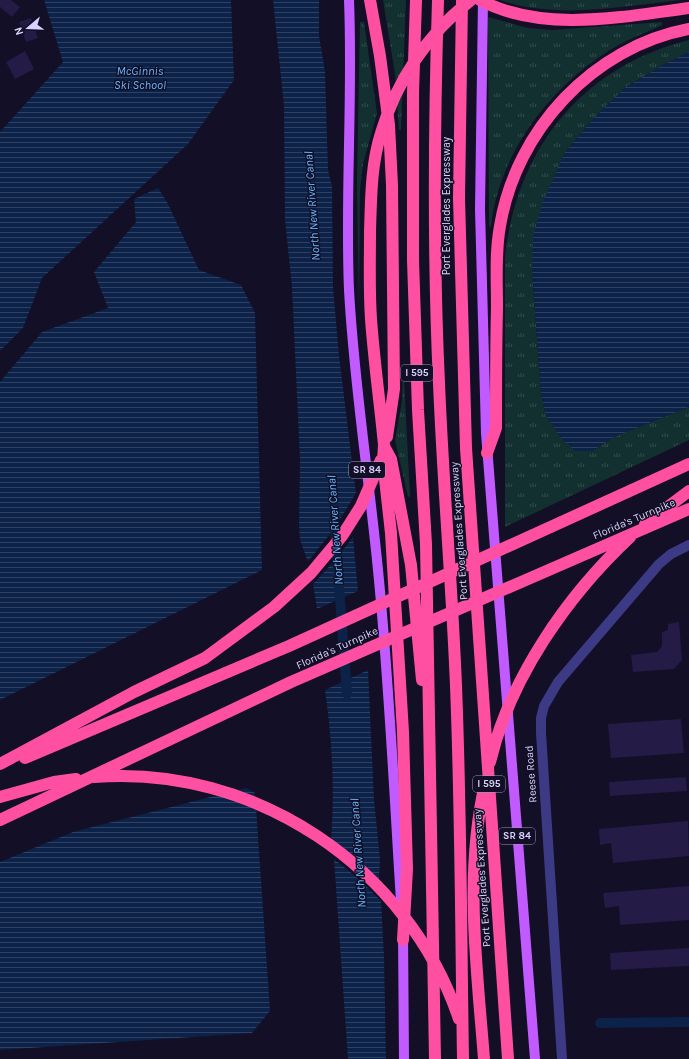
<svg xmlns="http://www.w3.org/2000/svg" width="689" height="1059" viewBox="0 0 689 1059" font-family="Karla,sans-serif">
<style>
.grass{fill:url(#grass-tufts)}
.water{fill:url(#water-rules)}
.pier{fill:#130f26}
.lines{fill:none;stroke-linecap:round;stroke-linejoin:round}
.canal{stroke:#0c2248;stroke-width:10}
.building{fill:#241b47}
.street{stroke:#3d3a85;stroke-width:10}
.primary{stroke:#c25bff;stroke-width:10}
.highway{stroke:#ff4fa3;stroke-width:12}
.labels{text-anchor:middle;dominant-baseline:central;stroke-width:3;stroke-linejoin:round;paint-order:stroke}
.shield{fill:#130f26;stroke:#9e99be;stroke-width:1}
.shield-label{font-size:10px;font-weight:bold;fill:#d9d4ff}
.street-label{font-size:11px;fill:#d9d4ff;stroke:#130f26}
.water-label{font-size:12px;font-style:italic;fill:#62b6ff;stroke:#130f26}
</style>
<defs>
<pattern id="grass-tufts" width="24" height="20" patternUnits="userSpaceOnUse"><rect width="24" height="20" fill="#12302f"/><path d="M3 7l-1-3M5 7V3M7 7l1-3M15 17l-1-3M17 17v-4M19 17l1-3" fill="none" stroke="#344d4e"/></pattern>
<pattern id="water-rules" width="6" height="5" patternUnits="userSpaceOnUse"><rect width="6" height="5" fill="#0c2248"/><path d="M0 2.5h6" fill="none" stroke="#2f4163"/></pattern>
</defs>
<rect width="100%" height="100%" fill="#130f26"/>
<path class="grass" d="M 383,0 L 406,0 L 401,130 L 399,130 L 395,74 Z
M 500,0 L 681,0 C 623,6 556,20 500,0 Z
M 488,17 L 528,28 L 552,30 L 662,22 L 662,25 C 645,33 626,40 610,50 C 549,88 499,154 491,226 L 489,227 Z
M 360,22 L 364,22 L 377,113 L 363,164 L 360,189 L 359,311 L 357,183 Z
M 689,40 L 689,52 L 665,64 L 626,87 L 595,117 L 565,152 L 532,270 L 541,393 L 546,416 L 592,451 L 614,437 L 689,407 L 689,440 L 505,527 L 505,257 C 517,149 581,67 689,40 Z
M 403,359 L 410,496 L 408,497 L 395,440 L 402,401 Z"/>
<path class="water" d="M 44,0 L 231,0 L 234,80 L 188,144 L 42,278 L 23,328 L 0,351 L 0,132 L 63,62 Z
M 273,0 L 319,0 L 319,36 L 325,71 L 328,170 L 332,186 L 333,287 L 339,356 L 356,494 L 331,534 L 308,562 L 300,540 L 299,526 L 300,460 L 292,287 L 285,219 L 284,106 Z
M 689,52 L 689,407 L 614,437 L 592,451 L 575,451 L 561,438 L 546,416 L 541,393 L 532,270 L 533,236 L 542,204 L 565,152 L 595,117 L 626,87 L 665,64 Z
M 158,188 L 167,202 L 199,270 L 241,285 L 255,313 L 262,570 L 0,700 L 0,382 L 42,332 L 108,308 L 94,272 L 136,222 L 134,199 Z
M 353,537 L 358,591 L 317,609 L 313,584 L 336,559 Z
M 368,670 L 374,800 L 380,859 L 379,879 L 356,857 L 331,839 C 335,788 332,740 325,690 Z
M 246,788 L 255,793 L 270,1011 L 252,1033 L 0,1050 L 0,862 L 73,832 Z
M 334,859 L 359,879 L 381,901 L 384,956 L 386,1059 L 348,1059 Z"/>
<path class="pier" d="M 357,491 L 357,495 L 343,521 L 323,547 L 309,563 L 307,563 L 341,520 Z"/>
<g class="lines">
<path class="canal" d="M 334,516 L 338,570
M 339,586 L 347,694
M 600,1023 L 689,1022"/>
</g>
<path class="building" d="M 0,0 L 11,0 L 20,7 L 12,17 L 0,7 Z
M 31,18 L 38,38 L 26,42 L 19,22 Z
M 25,51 L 34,69 L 15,79 L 6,62 Z
M 679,622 L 682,660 L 674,669 L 633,672 L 631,655 L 657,652 L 662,646 L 662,632 L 668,630 L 668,624 Z
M 681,719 L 684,753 L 611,758 L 608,724 Z
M 686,777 L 687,791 L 610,796 L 609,782 Z
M 688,821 L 689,856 L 613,863 L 611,843 L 600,845 L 599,829 Z
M 689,886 L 689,920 L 620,925 L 619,906 L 605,908 L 603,893 Z
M 689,948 L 689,966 L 611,970 L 610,953 Z"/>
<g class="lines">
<path class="street" d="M 562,1059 L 541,733 L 541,718 L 544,706 L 558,682 L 659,564 L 671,554 L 689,545"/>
<path class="primary" d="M 349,0 C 353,97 345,194 349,290 C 354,384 369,477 378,570 C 389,680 394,791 401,901
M 483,0 L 480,209 L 486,433 L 535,1059
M 403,933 L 404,1059"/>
<path class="highway" d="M 370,0 L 380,56 L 389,125 L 392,185 L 394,389 L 387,437
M 416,0 L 413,93 L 413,260 L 418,410 L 426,544 L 435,1059
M 438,0 C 434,128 433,256 439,383 C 443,484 452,585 456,686 C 461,811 461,935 463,1059
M 462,0 L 459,198 L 466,448 L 508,1059
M 480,0 C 542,33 622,17 689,8
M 385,448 L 391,459 L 411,565 L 422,680
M 487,453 L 496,428 C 496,388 496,348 497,307 C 497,280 495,253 500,226 C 516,130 593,47 689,29
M 645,524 L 689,491
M 25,758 L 289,646 L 689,464
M 490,762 C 510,678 567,596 630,537
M 0,764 L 134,692 L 205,658 L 274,607 L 311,573 L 342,536 L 361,506 L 381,460
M 94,777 C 254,764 408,867 459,1019
M 0,797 L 54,782 L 76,779
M 0,820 L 291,682 L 689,509
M 403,940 L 407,869 L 403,732 L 391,533 L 383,461 L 384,445 C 380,403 374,361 371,319 C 369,290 370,261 370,232 C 371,199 371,164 381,133 C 396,82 428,33 471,0
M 484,1059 C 477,967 464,875 485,784"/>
</g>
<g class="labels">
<g class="shield">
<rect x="401" y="365" width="32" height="16" rx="3"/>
<rect x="349" y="462" width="36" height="16" rx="3"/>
<rect x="473" y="776" width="32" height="16" rx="3"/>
<rect x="499" y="828" width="36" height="16" rx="3"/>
</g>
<g class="shield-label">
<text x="417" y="373">I 595</text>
<text x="367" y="470">SR 84</text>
<text x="489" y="784">I 595</text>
<text x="517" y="836">SR 84</text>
</g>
<g class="street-label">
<text transform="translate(446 206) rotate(-90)">Port Everglades Expressway</text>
<text transform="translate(634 519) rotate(-23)">Florida's Turnpike</text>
<text transform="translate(459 531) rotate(-94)">Port Everglades Expressway</text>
<text transform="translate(337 648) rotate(-24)">Florida's Turnpike</text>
<text transform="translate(531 774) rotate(-94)">Reese Road</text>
<text transform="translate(482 878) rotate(-94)">Port Everglades Expressway</text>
</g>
<g class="water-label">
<text x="140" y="71">McGinnis<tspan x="140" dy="14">Ski School</tspan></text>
<text transform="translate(312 206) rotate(-94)">North New River Canal</text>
<text transform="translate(335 530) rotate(-94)">North New River Canal</text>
<text transform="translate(358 853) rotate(-94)">North New River Canal</text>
</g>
</g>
<g transform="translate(28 28) rotate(251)" stroke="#130f26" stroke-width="3" paint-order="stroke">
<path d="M0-3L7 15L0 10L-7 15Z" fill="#d9d4ff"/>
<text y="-6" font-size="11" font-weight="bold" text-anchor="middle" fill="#d9d4ff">N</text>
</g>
</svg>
